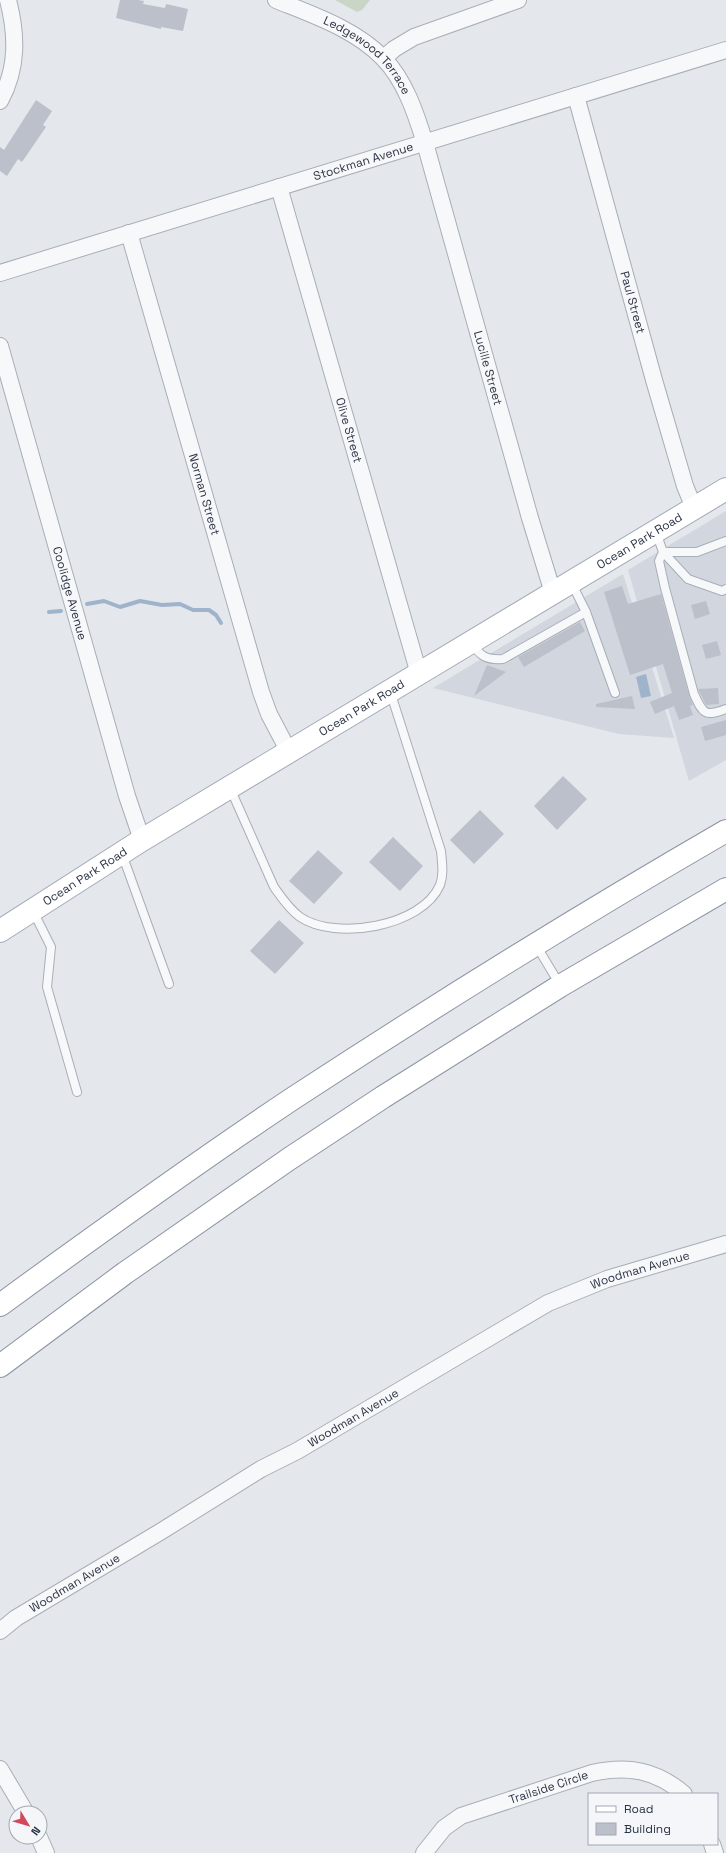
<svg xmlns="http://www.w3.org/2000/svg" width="726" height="1853" viewBox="0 0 726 1853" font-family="'Space Grotesk',sans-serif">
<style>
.built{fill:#d2d6de}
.green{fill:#c9d6c5}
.water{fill:#9fb4cc}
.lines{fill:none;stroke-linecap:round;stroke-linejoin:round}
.stream{stroke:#9fb4cc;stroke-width:4}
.building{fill:#bbc0ca}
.service-casing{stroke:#a9aeb7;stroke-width:10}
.minor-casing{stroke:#a9aeb7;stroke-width:18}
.primary-casing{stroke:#a3abb8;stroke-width:24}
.motorway-casing{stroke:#8b94a3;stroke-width:24}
.service{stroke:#f7f8fa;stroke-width:8}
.minor{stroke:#f7f8fa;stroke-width:16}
.primary{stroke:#fff;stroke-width:22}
.motorway{stroke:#fff;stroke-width:22}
.labels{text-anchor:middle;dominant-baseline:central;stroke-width:4;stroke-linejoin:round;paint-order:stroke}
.street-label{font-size:12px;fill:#2b3445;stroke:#f4f6f9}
</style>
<rect width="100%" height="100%" fill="#e4e7ec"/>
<path class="built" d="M 726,511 L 726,760 L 689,781 L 628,570 Z
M 623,574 L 674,738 L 619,734 L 433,688 Z"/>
<path class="green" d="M 335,0 L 370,0 L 362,10 L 357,12 Z"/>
<path class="water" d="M 646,674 L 651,696 L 641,698 L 636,677 Z"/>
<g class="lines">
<path class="stream" d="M 87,604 L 104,601 L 120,607 L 140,601 L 162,605 L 180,604 L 193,610 L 209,610 L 216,615 L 221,623
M 49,612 L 61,611"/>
</g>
<path class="building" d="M 120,0 L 138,0 L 144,1 L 143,4 L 165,8 L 166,4 L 188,9 L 183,31 L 161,27 L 161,29 L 116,18 Z
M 36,100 L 52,111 L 43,125 L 46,127 L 22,162 L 18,159 L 7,176 L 0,171 L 0,147 L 4,150 Z
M 622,586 L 628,604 L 661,594 L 689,695 L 693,705 L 690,706 L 693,715 L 679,720 L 674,706 L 655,714 L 650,702 L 672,693 L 663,664 L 630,675 L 604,592 Z
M 706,601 L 710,614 L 695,619 L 691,605 Z
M 580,622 L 585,631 L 524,667 L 518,657 Z
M 717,641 L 721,655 L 706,659 L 702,645 Z
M 487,665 L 506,672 L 474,696 Z
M 718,688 L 719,704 L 706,705 L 698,689 Z
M 632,696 L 635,709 L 596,707 L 596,704 Z
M 726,720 L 726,735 L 705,741 L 701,727 Z
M 563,776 L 587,799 L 557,830 L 534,806 Z
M 480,810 L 504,834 L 474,864 L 450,840 Z
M 393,837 L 423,866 L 400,891 L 369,862 Z
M 318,850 L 343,873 L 314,904 L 289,881 Z
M 279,920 L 304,943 L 275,974 L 250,951 Z"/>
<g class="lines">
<g class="service-casing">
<path id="service" d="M 656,532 L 663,552 L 688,579 L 722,591 L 726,589
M 726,541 L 697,552 L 663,552 L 659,561 L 665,588 L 694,694 C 703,714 705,717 726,709
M 586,612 L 615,693
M 472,642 C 479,657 488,660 503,659 L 586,612 L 572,584
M 230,788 L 274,887 C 281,897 289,909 300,917 C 335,941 422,927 440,885 C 444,874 442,863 441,851 L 390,691
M 122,854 L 169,984
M 33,911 L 51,947 L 47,987 L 77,1092
M 536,945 L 560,985"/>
</g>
<g class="minor-casing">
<g id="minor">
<path id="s1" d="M 276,0 C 313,15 355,29 383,58 C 405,80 416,114 425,143 L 530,518 L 553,593"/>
<path d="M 384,58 L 394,49 L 414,37 L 518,0"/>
<path id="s2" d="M 576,96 L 654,380 L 685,486 L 694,508"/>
<path d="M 0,101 C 18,68 17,35 8,0"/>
<path id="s3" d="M 279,187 L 419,674"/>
<path id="s4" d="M 129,233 L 261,692 L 269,714 L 289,752"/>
<path id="s5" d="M 0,273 L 726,50"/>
<path id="s6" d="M 0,346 L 127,796 L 142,840"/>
<path id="s7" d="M 0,1631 L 16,1618 L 160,1532 L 261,1469 L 297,1451 L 548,1303 L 607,1279 L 726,1244"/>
<path d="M 0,1769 L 26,1813"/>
<path d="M 39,1837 L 46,1853"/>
<path d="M 712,1844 L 715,1853"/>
<path id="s8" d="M 424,1853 L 444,1828 L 461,1816 L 592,1773 C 628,1765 656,1770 684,1794"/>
</g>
</g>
<g class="primary-casing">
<g id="primary">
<path id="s9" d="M 0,931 L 142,840 L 726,489"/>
</g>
</g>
<g class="motorway-casing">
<path id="motorway" d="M 0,1305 C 96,1235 193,1165 292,1099 C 434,1006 579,916 726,831
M 0,1366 L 125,1273 L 289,1159 L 383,1097 L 560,986 L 726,889"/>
</g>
<use href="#service" class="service"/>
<use href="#minor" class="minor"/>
<use href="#primary" class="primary"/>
<use href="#motorway" class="motorway"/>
</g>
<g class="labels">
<g class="street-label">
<text stroke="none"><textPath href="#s1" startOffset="109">Ledgewood Terrace</textPath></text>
<text stroke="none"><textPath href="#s5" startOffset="380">Stockman Avenue</textPath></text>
<text stroke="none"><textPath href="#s2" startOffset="214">Paul Street</textPath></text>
<text stroke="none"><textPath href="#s1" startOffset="452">Lucille Street</textPath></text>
<text stroke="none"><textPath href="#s3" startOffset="253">Olive Street</textPath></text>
<text stroke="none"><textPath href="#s4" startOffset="272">Norman Street</textPath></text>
<text stroke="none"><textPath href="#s9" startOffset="749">Ocean Park Road</textPath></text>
<text stroke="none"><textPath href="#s6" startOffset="257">Coolidge Avenue</textPath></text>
<text stroke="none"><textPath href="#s9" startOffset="425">Ocean Park Road</textPath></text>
<text stroke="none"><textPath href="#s9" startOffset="101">Ocean Park Road</textPath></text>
<text stroke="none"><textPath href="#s7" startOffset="737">Woodman Avenue</textPath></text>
<text stroke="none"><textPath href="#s7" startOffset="413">Woodman Avenue</textPath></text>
<text stroke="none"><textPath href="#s7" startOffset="89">Woodman Avenue</textPath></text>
<text stroke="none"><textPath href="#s8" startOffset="145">Trailside Circle</textPath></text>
</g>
</g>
<rect x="588" y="1793" width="130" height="52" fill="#f4f6f9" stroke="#a4a8b1"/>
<rect x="596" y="1806" width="20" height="6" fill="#ffffff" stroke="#a4a8b1"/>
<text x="624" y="1813" font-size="12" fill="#2b3445">Road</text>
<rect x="596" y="1823" width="20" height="12" fill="#bbc0ca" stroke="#a4a8b1"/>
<text x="624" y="1833" font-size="12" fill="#2b3445">Building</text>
<g transform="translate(28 1825) rotate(128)"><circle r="19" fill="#f4f6f9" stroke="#a4a8b1"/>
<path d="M0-3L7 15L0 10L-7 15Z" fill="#d1495b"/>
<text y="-6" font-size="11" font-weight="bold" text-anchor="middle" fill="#2b3445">N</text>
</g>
</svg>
